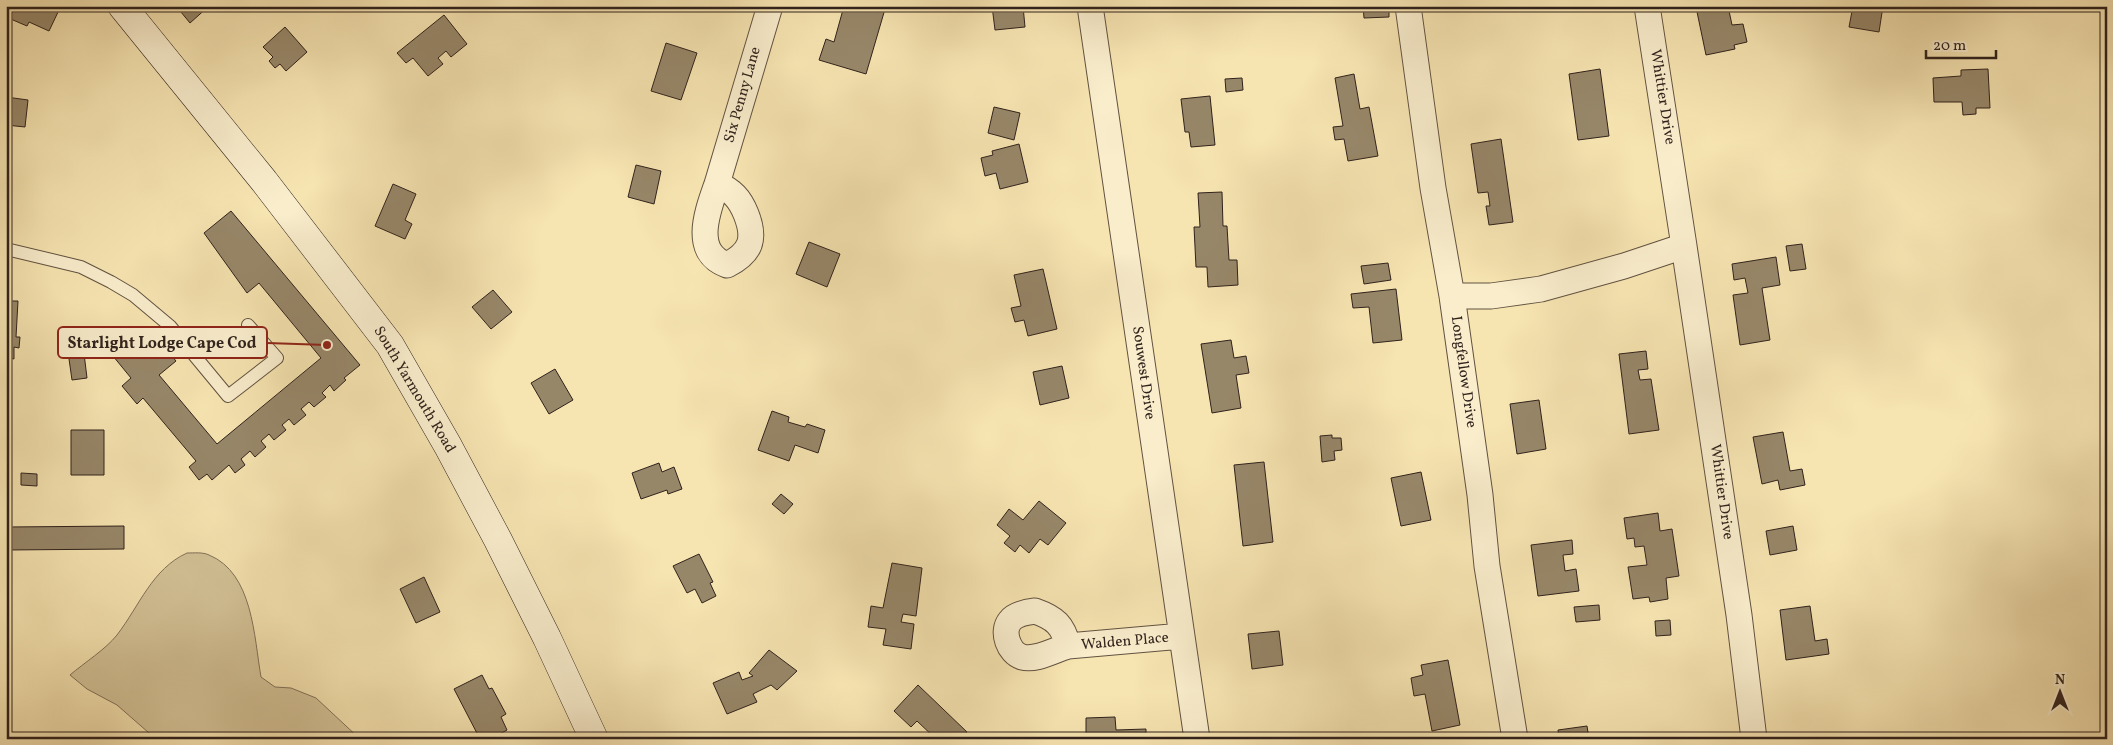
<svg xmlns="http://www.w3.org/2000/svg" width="2113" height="745" viewBox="0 0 2113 745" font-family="Vollkorn,serif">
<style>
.green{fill:#d4c398;stroke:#82725a}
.building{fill:#978769;stroke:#30221c}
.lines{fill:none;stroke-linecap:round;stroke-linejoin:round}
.service-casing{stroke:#625241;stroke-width:14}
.minor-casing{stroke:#625241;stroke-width:27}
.secondary-casing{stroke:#30221c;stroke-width:29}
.service{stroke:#f9edcc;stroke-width:12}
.minor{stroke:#f9edcc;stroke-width:25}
.secondary{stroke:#f9edcc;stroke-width:28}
.labels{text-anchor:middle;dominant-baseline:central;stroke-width:4;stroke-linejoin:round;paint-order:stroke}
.street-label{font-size:15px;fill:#30221c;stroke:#f9edcc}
.leader{fill:none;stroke:#8f2418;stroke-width:2}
.callout-dot{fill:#8f2418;stroke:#f9edcc;stroke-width:2}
.callout{fill:#f9edcc;stroke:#8f2418;stroke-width:2}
.callout-label{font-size:16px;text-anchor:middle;font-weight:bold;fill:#30221c}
</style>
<rect width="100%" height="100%" fill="#f6e4b1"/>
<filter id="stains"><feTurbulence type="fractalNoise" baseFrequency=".004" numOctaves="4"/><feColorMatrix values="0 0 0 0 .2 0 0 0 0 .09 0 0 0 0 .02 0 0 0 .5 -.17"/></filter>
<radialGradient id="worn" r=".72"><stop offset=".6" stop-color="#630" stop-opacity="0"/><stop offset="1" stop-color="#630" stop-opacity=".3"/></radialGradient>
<path class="green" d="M 187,553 C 194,553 203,552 209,555 C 253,573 254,637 261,677 L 275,687 L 291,688 L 316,698 L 360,739 L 153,739 L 149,733 L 117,705 L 87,689 L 70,675 C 84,663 106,649 117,635 C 140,605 152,569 187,553 Z"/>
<path class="building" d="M 6,6 L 55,6 L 59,10 L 49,31 L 29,22 L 27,26 L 6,17 Z
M 176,6 L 209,6 L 190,23 Z
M 844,6 L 874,6 L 885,9 L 866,74 L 819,60 L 826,39 L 834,42 Z
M 992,6 L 1023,6 L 1025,27 L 995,30 Z
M 1363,6 L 1389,6 L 1389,17 L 1364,18 Z
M 1728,6 L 1732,25 L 1743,24 L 1747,42 L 1734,45 L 1735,49 L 1706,55 L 1696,7 Z
M 1853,6 L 1883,6 L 1879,32 L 1849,27 Z
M 444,15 L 467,44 L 451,57 L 446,51 L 438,58 L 443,64 L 428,76 L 413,58 L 406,63 L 397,53 Z
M 285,27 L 307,52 L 286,71 L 280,64 L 275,68 L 269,61 L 273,57 L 263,47 Z
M 666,43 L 697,53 L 681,100 L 651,91 Z
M 1600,69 L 1609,136 L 1578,140 L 1569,74 Z
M 1988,69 L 1990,108 L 1976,108 L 1976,114 L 1963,115 L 1962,102 L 1934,102 L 1933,78 L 1961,76 L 1961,70 Z
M 1354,74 L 1360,109 L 1369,107 L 1378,156 L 1348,161 L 1344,139 L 1335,140 L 1333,127 L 1343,126 L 1335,78 Z
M 1242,78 L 1243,90 L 1226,92 L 1225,79 Z
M 1210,96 L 1215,145 L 1191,147 L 1189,132 L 1185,132 L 1181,99 Z
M 6,97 L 28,100 L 25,127 L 6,125 Z
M 994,107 L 1020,113 L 1014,140 L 988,133 Z
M 1501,139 L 1513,222 L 1489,225 L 1486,206 L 1490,206 L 1488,192 L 1478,193 L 1471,144 Z
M 1019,144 L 1028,182 L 1000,189 L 996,173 L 985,176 L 981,158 L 993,155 L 992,151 Z
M 636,165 L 661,171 L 654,204 L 628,197 Z
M 393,184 L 416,194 L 405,220 L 412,224 L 405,239 L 375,226 Z
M 1222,192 L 1223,226 L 1227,226 L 1229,260 L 1237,260 L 1238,285 L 1208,287 L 1207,267 L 1196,267 L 1194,227 L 1200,227 L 1198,193 Z
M 231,211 L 360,365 L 344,378 L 346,380 L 334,391 L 330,385 L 322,393 L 326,397 L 314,407 L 309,402 L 301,409 L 306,415 L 294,425 L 289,419 L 282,425 L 286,430 L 274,440 L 269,434 L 261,441 L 266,447 L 255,457 L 250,451 L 241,459 L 245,465 L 235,473 L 229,465 L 212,480 L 207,474 L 199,480 L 189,467 L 196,461 L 143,398 L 137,404 L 122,386 L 131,378 L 113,356 L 133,340 L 141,351 L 157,338 L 176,361 L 159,375 L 217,444 L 321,358 L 259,283 L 247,293 L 204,233 Z
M 809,242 L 840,254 L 827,287 L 796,274 Z
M 1802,244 L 1806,269 L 1790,271 L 1786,246 Z
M 1776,257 L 1780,285 L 1762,288 L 1770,340 L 1740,345 L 1733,295 L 1748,293 L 1745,278 L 1734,280 L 1732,264 Z
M 1388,263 L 1391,280 L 1364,284 L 1361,266 Z
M 1043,269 L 1057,329 L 1028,336 L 1024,320 L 1015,322 L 1011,308 L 1021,306 L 1014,275 Z
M 1396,289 L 1402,340 L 1373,343 L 1369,307 L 1353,308 L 1351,294 Z
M 493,290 L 512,312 L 491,329 L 472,307 Z
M 6,301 L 18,301 L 16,337 L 20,337 L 19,348 L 14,347 L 14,359 L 10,358 L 9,375 L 6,375 Z
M 81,329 L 87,378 L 72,380 L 65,331 Z
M 1231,340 L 1234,358 L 1246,356 L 1249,373 L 1236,375 L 1241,408 L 1212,413 L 1201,344 Z
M 1646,351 L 1648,369 L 1638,370 L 1640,380 L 1651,379 L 1659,430 L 1629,434 L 1619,354 Z
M 1062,366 L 1069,398 L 1040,405 L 1033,372 Z
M 555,369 L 573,400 L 549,414 L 531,383 Z
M 1539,400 L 1546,449 L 1517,454 L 1510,404 Z
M 6,411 L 10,411 L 10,438 L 6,438 Z
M 772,411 L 789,417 L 788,422 L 805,427 L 807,424 L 825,430 L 818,453 L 795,445 L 789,461 L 758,450 Z
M 71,430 L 104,430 L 104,475 L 71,475 Z
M 1783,432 L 1790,471 L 1802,469 L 1805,485 L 1780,490 L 1778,480 L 1762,484 L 1753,437 Z
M 1332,435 L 1332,438 L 1341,438 L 1342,450 L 1334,451 L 1335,460 L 1322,462 L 1320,436 Z
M 1264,462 L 1273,542 L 1243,546 L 1234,465 Z
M 659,463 L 662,472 L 674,467 L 682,489 L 668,494 L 667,490 L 641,499 L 632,473 Z
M 1421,472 L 1431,520 L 1401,526 L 1391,478 Z
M 21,473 L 37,474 L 37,486 L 21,485 Z
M 781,494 L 793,504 L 784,514 L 772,504 Z
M 1039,501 L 1066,523 L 1048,545 L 1040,539 L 1029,553 L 1020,545 L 1015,552 L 1004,543 L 1010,536 L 997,525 L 1009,509 L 1023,520 Z
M 1658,513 L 1660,531 L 1672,529 L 1679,576 L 1666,578 L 1668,599 L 1650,602 L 1649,597 L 1633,599 L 1628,567 L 1647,565 L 1644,546 L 1635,547 L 1634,538 L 1627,539 L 1624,518 Z
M 124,526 L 124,549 L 6,550 L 6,527 Z
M 1793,526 L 1797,550 L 1770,555 L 1766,531 Z
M 1572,540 L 1573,554 L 1563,555 L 1565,571 L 1576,569 L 1579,591 L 1538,596 L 1531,545 Z
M 699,554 L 713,582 L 710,583 L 716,596 L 702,603 L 695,589 L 687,593 L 673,566 Z
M 892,563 L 922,568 L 916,616 L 903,614 L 901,622 L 914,624 L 911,649 L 883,645 L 886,629 L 868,627 L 871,606 L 883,608 Z
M 424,577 L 440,612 L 416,623 L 400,589 Z
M 1599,605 L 1600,620 L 1576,622 L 1574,607 Z
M 1810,606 L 1815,641 L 1827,639 L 1829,654 L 1786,660 L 1780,610 Z
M 1670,620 L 1671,635 L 1656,636 L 1655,621 Z
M 1279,631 L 1283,665 L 1252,669 L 1248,634 Z
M 769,650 L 797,671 L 777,690 L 771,685 L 753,694 L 757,702 L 727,714 L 713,683 L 739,672 L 742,680 L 753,676 L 749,673 Z
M 1448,660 L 1460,725 L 1432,731 L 1425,694 L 1414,696 L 1411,678 L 1423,675 L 1421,665 Z
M 482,675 L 489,689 L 492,688 L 506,714 L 501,717 L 507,730 L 491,739 L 480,739 L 454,689 Z
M 918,685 L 967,732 L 960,739 L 936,739 L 917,721 L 911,727 L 894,711 Z
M 1115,717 L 1116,730 L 1146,729 L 1146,739 L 1076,739 L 1086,738 L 1086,718 Z
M 1587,726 L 1589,739 L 1559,739 L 1558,730 Z"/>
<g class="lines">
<g class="service-casing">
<path id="service" d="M 6,249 L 81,267 L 111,282 L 133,295 L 170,326 L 228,396 L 277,358 L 248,325"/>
</g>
<g class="minor-casing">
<path id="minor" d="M 1090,6 L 1197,739
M 1408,6 L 1433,188 L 1452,296 L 1480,495 L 1487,566 L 1515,739
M 1647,6 L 1684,246
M 717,184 C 732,190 740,199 746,214 C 756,239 751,253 727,265 C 691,252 708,210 717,184 Z
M 717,184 L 770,6
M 1452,296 L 1491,296 L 1541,289 L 1624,266 L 1684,246 L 1739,615 L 1754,739
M 1035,611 C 1055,618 1063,625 1068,646 C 1054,650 1036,661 1022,657 C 1009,653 1001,632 1010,621 C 1015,614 1027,612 1035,611 Z
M 1068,646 L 1182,636"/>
</g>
<g class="secondary-casing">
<path id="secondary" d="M 122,6 L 264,181 L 390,345 L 448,446 L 498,540 L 547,638 L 594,739"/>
</g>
<use href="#service" class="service"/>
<use href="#minor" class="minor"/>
<use href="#secondary" class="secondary"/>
</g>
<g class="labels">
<g class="street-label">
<text transform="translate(743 95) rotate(-74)">Six Penny Lane</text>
<text transform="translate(1662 97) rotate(81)">Whittier Drive</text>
<text transform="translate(1463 372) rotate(82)">Longfellow Drive</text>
<text transform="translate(1143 373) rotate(82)">Souwest Drive</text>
<text transform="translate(414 390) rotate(59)">South Yarmouth Road</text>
<text transform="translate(1721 492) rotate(82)">Whittier Drive</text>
<text transform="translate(1125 642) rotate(-5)">Walden Place</text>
</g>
</g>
<path class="leader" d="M327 345L267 343"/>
<circle class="callout-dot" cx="327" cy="345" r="5"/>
<rect class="callout" x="58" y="327" width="209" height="31" rx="5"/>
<g class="callout-label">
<text x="162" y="348">Starlight Lodge Cape Cod</text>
</g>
<rect width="2113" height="745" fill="none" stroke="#f6e4b1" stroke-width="25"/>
<rect x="8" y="8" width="2098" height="730" fill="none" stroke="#30221c" stroke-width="2.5"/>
<rect x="12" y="12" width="2088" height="720" fill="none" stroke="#30221c"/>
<g transform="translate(2060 692)" stroke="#f9edcc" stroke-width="4" paint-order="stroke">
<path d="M0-4L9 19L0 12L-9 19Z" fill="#30221c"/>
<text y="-8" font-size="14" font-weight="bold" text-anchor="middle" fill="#30221c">N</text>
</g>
<path d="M1926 50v8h70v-8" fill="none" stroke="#30221c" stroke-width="2.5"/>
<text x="1933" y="50" font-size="15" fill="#30221c" stroke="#f9edcc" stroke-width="4" paint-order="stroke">20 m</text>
<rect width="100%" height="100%" filter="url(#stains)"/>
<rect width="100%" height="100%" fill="url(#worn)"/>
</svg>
